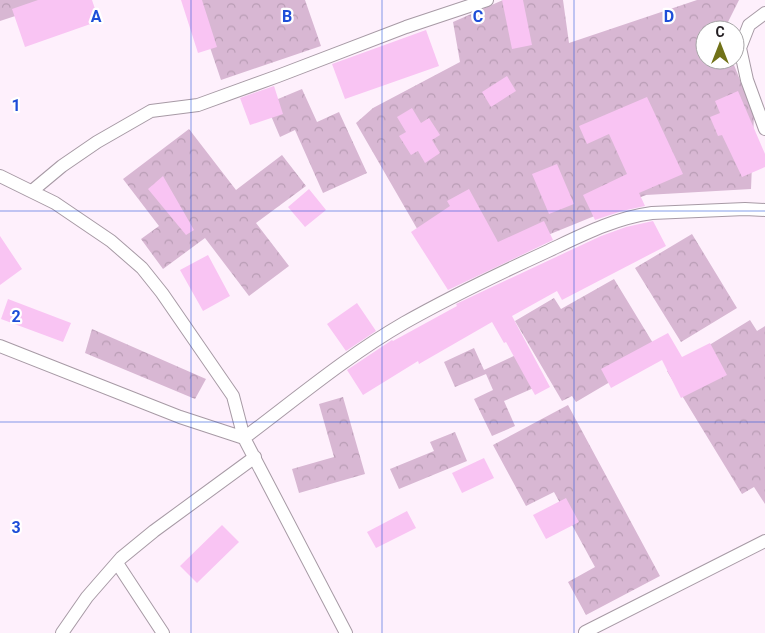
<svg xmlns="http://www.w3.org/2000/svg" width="765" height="633" viewBox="0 0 765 633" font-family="Roboto,sans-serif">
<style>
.forest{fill:url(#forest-crowns)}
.building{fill:#f9c4f3}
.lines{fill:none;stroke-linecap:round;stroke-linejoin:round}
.lane-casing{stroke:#a79aa5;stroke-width:14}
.lane{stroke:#fff;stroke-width:12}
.grid{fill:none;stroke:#1d4ed8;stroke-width:1;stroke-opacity:0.55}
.grid-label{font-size:16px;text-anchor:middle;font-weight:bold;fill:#1d4ed8;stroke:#fff;stroke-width:4.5;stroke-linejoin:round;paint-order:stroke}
</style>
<defs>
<pattern id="forest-crowns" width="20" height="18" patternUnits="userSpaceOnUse" patternTransform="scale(1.25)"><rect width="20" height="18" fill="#d8b7d3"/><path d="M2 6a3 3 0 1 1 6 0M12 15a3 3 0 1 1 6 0" fill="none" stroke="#b99db5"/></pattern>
</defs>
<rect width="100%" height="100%" fill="#fef0fc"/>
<path class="forest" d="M 0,0 L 64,0 L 0,21 Z
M 194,0 L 305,0 L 321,46 L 221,80 Z
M 503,0 L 563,0 L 569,43 L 697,0 L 739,0 L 724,30 L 705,30 L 705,60 L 732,60 L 754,115 L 751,189 L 646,195 L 445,277 L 356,123 L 373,108 L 460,62 L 453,22 Z
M 302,89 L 317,122 L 339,112 L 367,173 L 323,193 L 295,130 L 280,137 L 266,104 Z
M 189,129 L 236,190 L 282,155 L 306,186 L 256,223 L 289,266 L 249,296 L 205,238 L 163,269 L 141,239 L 159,226 L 123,179 Z
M 692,234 L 737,308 L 681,342 L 635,268 Z
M 614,279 L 659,353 L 576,402 L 572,396 L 562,401 L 515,321 L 554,298 L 561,309 Z
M 750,320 L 757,331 L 765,326 L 765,504 L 754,487 L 742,494 L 667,371 Z
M 92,329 L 206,379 L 195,399 L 85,353 Z
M 474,348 L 484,370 L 520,353 L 536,387 L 504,401 L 515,426 L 492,436 L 474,399 L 493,390 L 486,374 L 455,387 L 444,362 Z
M 343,397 L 365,474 L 299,493 L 292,469 L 334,457 L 319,404 Z
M 568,405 L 660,576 L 586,615 L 568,582 L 595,567 L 554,492 L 526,506 L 493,445 Z
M 455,432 L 467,461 L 399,489 L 390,469 L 434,451 L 430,442 Z"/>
<path class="building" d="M 38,0 L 92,0 L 99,21 L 25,47 L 12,9 Z
M 181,0 L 202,0 L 217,47 L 198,53 Z
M 502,0 L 523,0 L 532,45 L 512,49 Z
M 426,30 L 439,66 L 345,99 L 332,64 Z
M 507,76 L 516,91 L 491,107 L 482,92 Z
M 274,86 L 283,114 L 250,125 L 240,98 Z
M 738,91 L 765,154 L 765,167 L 742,177 L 722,135 L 718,136 L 710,117 L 720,113 L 715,101 Z
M 647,97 L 683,174 L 639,193 L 645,206 L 622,211 L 595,220 L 583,195 L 627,174 L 609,134 L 587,144 L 579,126 Z
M 412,108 L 421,123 L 429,118 L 440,135 L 432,140 L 440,153 L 425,163 L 418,151 L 411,155 L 399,136 L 406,132 L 397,117 Z
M 557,164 L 574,204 L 549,214 L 532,174 Z
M 163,176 L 194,230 L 186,235 L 148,189 Z
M 309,189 L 326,210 L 305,227 L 288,207 Z
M 469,189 L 498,242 L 544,221 L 553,240 L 448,290 L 411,232 L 450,206 L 447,201 Z
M 653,221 L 666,246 L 562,300 L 557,291 L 512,316 L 550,387 L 535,395 L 506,342 L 504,343 L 492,322 L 419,364 L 418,361 L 363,395 L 347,370 L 392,340 L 393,341 L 457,306 L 456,304 L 496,285 L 601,236 L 626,227 Z
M 0,236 L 22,269 L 0,285 Z
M 208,255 L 230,296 L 203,311 L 180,270 Z
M 8,299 L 71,323 L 63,342 L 1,319 Z
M 357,303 L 376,331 L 346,351 L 327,324 Z
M 668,333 L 682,357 L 710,343 L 727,375 L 681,398 L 662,360 L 611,388 L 601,369 Z
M 484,458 L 494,478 L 462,493 L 452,473 Z
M 566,498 L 579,522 L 546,539 L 533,515 Z
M 407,511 L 416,528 L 376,548 L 367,532 Z
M 222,525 L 239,542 L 197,583 L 180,566 Z"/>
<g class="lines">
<g class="lane-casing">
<path id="lane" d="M 765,13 L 749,25 L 740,48 L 747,80 L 765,129
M 0,176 L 55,203 L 111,241 L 142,268 L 162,293 L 233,396 L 244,438 L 346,633
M 32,191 L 62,166 L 97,142 L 151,111 L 198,105 L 278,76 L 406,27 L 487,0
M 0,346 L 180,417 L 244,438
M 244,438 C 296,399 347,356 404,323 C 450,297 498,274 546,252 C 580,236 614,218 652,213 L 745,209 L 765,210
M 117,563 L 163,633
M 585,632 L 765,541
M 62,633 L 87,597 L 121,558 L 154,531 L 255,457"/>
</g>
<use href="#lane" class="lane"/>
</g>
<path class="grid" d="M 191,0 L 191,633M 382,0 L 382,633M 574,0 L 574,633M 0,211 L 765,211M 0,422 L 765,422"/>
<g class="grid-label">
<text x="96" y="22">A</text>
<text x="287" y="22">B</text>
<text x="478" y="22">C</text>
<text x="669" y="22">D</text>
<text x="16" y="111">1</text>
<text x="16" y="322">2</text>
<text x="16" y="533">3</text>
</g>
<g transform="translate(720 45)"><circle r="24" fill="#ffffff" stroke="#a7a5a7"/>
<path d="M0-4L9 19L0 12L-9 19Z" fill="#717218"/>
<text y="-8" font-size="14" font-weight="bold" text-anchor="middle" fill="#231e22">С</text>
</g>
</svg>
